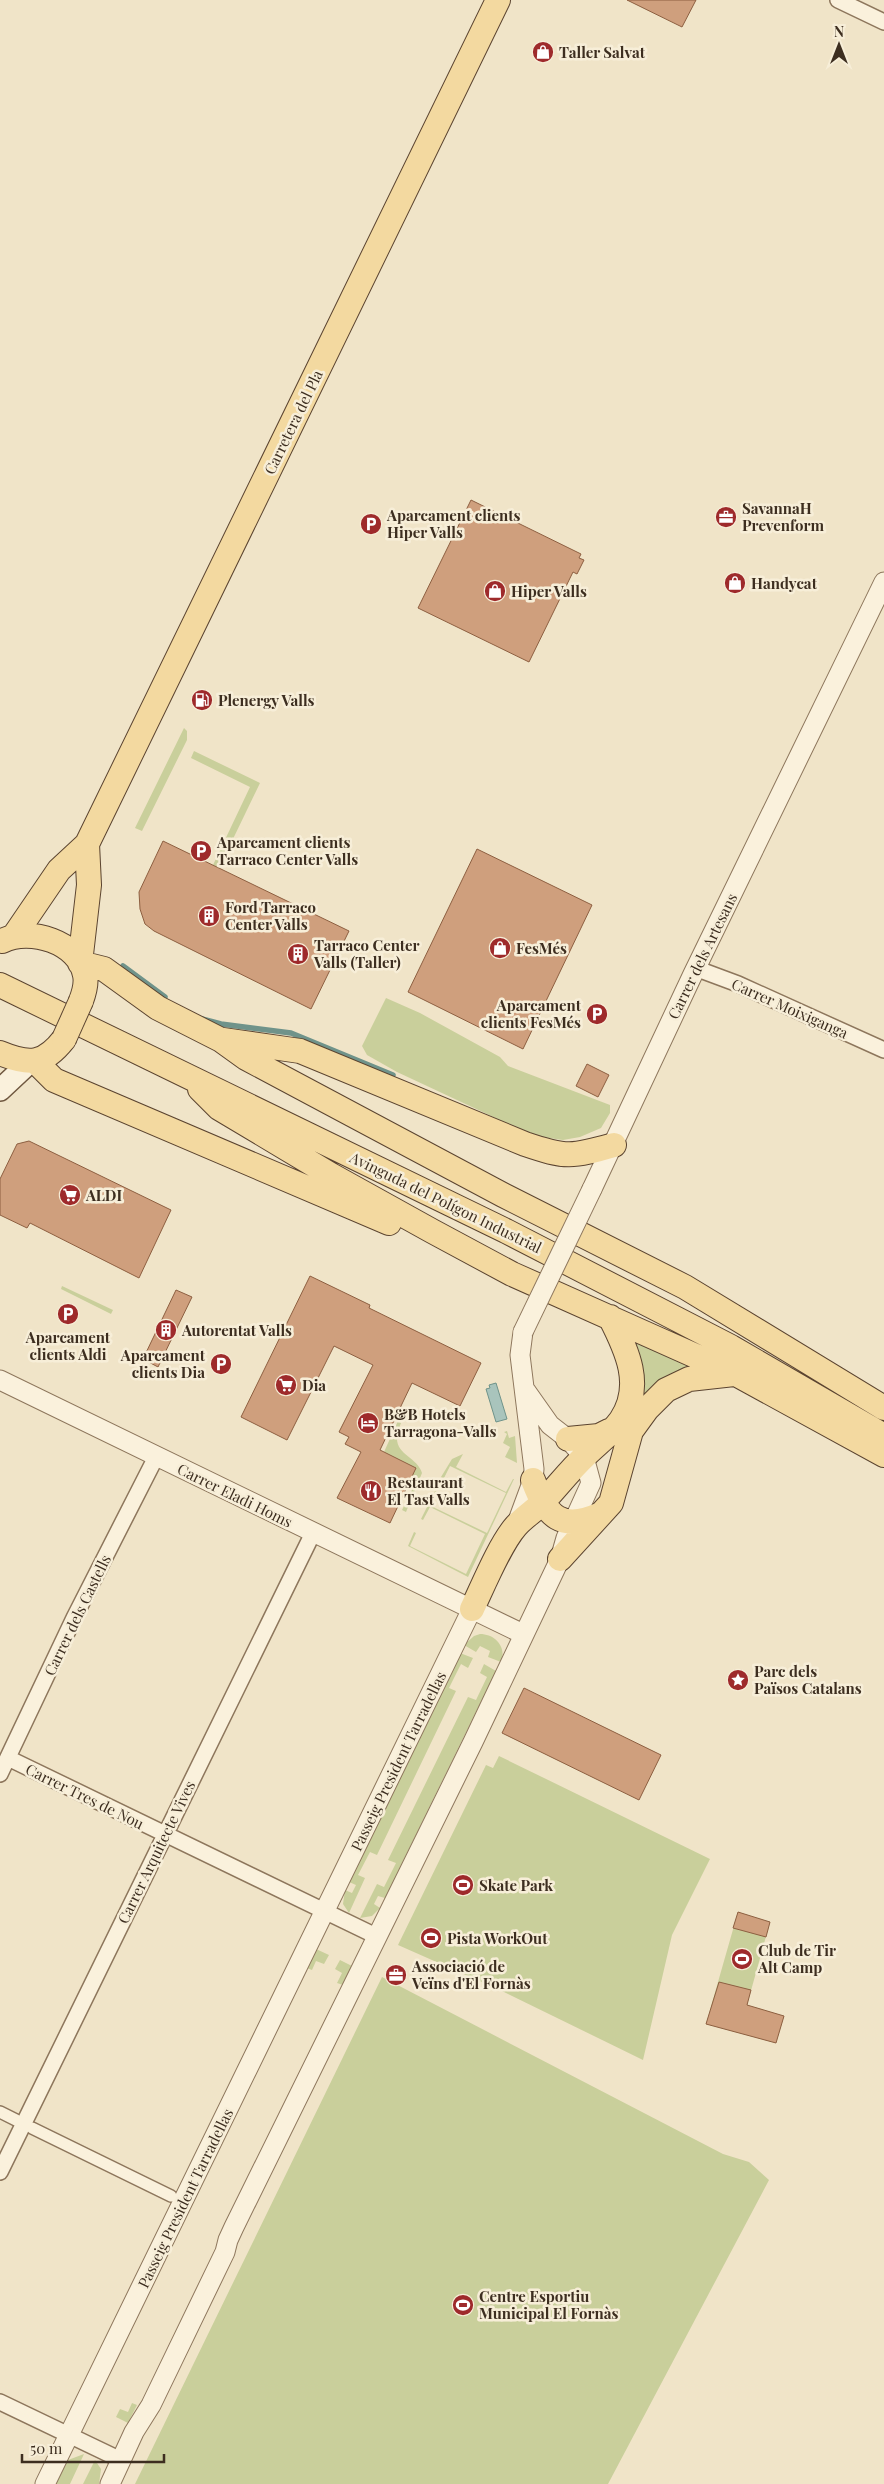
<svg xmlns="http://www.w3.org/2000/svg" width="884" height="2484" viewBox="0 0 884 2484" font-family="'Playfair Display',serif">
<style>
.green{fill:#c9cf9b}
.water{fill:#a9c4bc;stroke:#6f938a}
.lines{fill:none;stroke-linecap:round;stroke-linejoin:round}
.stream{stroke:#6f938a;stroke-width:5.5}
.building{fill:#cf9f7d;stroke:#8d5f41}
.pedestrian-casing{stroke:#8d765c;stroke-width:14}
.minor-casing{stroke:#8d765c;stroke-width:18}
.tertiary-casing{stroke:#8d765c;stroke-width:21}
.secondary-casing{stroke:#6f573f;stroke-width:24}
.primary-casing{stroke:#5b4430;stroke-width:26}
.pedestrian{stroke:#faf1dc;stroke-width:11}
.minor{stroke:#faf1dc;stroke-width:15}
.tertiary{stroke:#faf1dc;stroke-width:19}
.secondary{stroke:#faf1dc;stroke-width:21}
.primary{stroke:#f3d9a0;stroke-width:24}
.tertiary-bridge-casing{stroke:#8d765c;stroke-width:21;stroke-linecap:butt}
.primary-bridge-casing{stroke:#5b4430;stroke-width:26;stroke-linecap:butt}
.tertiary-bridge{stroke:#faf1dc;stroke-width:19}
.primary-bridge{stroke:#f3d9a0;stroke-width:24}
.labels{text-anchor:middle;dominant-baseline:central;stroke-width:5;stroke-linejoin:round;paint-order:stroke}
.poi-label{font-size:15px;font-weight:bold;fill:#3d2e20;stroke:#f7eed8;text-anchor:start}
.street-label{font-size:15px;fill:#3d2e20;stroke:#f7eed8}
</style>
<rect width="100%" height="100%" fill="#f0e4c8"/>
<path class="green" d="M 184,728 L 187,731 L 187,740 L 142,831 L 135,828 Z
M 194,751 L 260,783 L 219,868 L 213,865 L 250,787 L 191,758 Z
M 386,998 L 420,1013 L 500,1057 L 508,1066 L 610,1105 L 610,1113 L 601,1128 L 580,1137 L 563,1140 L 534,1136 L 397,1072 L 367,1055 L 362,1046 Z
M 62,1286 L 113,1310 L 111,1314 L 61,1289 Z
M 634,1337 L 701,1367 L 640,1399 Z
M 398,1421 L 401,1423 C 386,1455 417,1454 422,1473 L 406,1512 L 402,1510 L 416,1482 L 411,1479 L 416,1468 L 384,1452 Z
M 507,1431 L 509,1438 L 515,1436 L 517,1463 L 505,1457 L 510,1447 L 503,1443 L 507,1434 L 504,1432 Z
M 463,1454 L 456,1467 L 506,1492 L 513,1479 L 514,1479 L 468,1577 L 408,1546 L 414,1532 L 416,1533 L 410,1546 L 466,1574 L 485,1534 L 430,1507 L 423,1520 L 421,1519 L 435,1491 L 437,1492 L 431,1506 L 487,1533 L 506,1493 L 450,1466 L 444,1478 L 441,1477 L 452,1459 Z
M 480,1634 C 495,1634 507,1647 501,1662 L 488,1657 L 490,1651 L 480,1646 L 476,1652 L 464,1645 L 474,1636 Z
M 460,1653 L 473,1658 L 468,1668 L 461,1664 L 449,1688 L 456,1691 L 377,1855 L 370,1852 L 358,1875 L 365,1878 L 349,1913 L 343,1904 L 345,1890 L 352,1893 L 356,1885 L 349,1882 Z
M 484,1664 L 496,1671 L 385,1898 L 378,1896 L 374,1904 L 380,1908 L 372,1916 L 360,1918 L 377,1884 L 384,1887 L 396,1863 L 388,1860 L 468,1697 L 476,1700 L 487,1677 L 480,1673 Z
M 499,1756 L 710,1859 L 672,1935 L 643,2060 L 502,1991 L 398,1945 L 486,1765 L 493,1768 Z
M 738,1912 L 770,1922 L 747,2005 L 784,2016 L 776,2043 L 706,2024 Z
M 316,1949 L 329,1955 L 324,1964 L 316,1961 L 312,1970 L 307,1968 Z
M 340,1960 L 352,1966 L 343,1985 L 337,1983 L 342,1973 L 335,1969 Z
M 382,1977 L 723,2154 L 749,2162 L 769,2180 L 608,2484 L 135,2484 Z
M 132,2403 L 137,2405 L 128,2423 L 116,2417 L 120,2409 L 128,2412 Z
M 84,2454 L 70,2484 L 55,2484 L 68,2460 Z
M 95,2460 L 101,2469 L 99,2484 L 83,2484 Z"/>
<path class="water" d="M 496,1383 L 507,1419 L 496,1422 L 486,1389 L 490,1388 L 489,1385 Z"/>
<g class="lines">
<path class="stream" d="M 123,966 L 165,997
M 202,1019 L 221,1024 L 291,1033 L 393,1075"/>
</g>
<path class="building" d="M 627,0 L 696,0 L 682,27 Z
M 471,500 L 581,554 L 579,558 L 584,560 L 577,574 L 573,572 L 529,662 L 418,608 Z
M 163,841 L 349,931 L 311,1009 L 154,931 L 145,924 L 140,909 L 139,892 Z
M 477,849 L 592,905 L 523,1049 L 408,992 Z
M 587,1064 L 609,1075 L 598,1097 L 576,1086 Z
M 29,1141 L 171,1210 L 139,1278 L 30,1223 L 27,1228 L 0,1215 L 0,1179 L 17,1144 Z
M 310,1276 L 370,1305 L 369,1308 L 481,1363 L 460,1406 L 412,1383 L 380,1450 L 416,1468 L 390,1523 L 337,1498 L 361,1452 L 345,1444 L 349,1437 L 339,1432 L 373,1365 L 334,1346 L 287,1440 L 241,1417 Z
M 176,1290 L 192,1297 L 158,1367 L 143,1359 Z
M 524,1688 L 661,1755 L 639,1800 L 502,1733 Z
M 738,1912 L 770,1922 L 766,1937 L 733,1928 Z
M 719,1982 L 751,1990 L 747,2005 L 784,2016 L 776,2043 L 706,2024 Z"/>
<g class="lines">
<g class="pedestrian-casing">
<path id="pedestrian" d="M 0,2112 L 16,2120
M 32,2128 L 171,2196"/>
</g>
<g class="minor-casing">
<path id="minor" d="M 838,0 L 884,22
M 695,968 L 738,984 L 884,1050
M 8,1758 L 376,1936
M 0,1774 L 74,1618 L 156,1457
M 0,2172 L 313,1533
M 0,2402 L 121,2460"/>
</g>
<g class="tertiary-casing">
<path id="tertiary" d="M 592,1189 L 693,974 L 884,582
M 0,1380 L 523,1634
M 516,1526 L 533,1480 L 534,1469 L 520,1355 L 523,1332
M 45,2484 L 472,1609
M 110,2484 L 134,2432 L 151,2405 L 225,2252 L 228,2240 L 234,2227 L 473,1742 L 560,1559 L 566,1538 L 591,1483 L 584,1457 L 568,1439 L 550,1425 L 526,1391"/>
</g>
<g class="secondary-casing">
<path id="secondary" d="M 0,1090 L 31,1061"/>
</g>
<g class="primary-casing">
<path id="primary" d="M 14,936 L 59,870 L 87,844 L 498,0
M 2,941 C 30,927 79,942 85,975 C 87,984 84,993 81,1001
M 80,963 L 104,969 L 158,1008 L 221,1040 L 246,1058 L 503,1195 L 685,1287 L 884,1408
M 80,963 L 89,885 L 87,844
M 0,985 L 506,1231 L 731,1347 L 884,1436
M 223,1040 L 300,1051 L 525,1144 C 566,1158 572,1157 614,1145
M 0,1053 C 29,1065 44,1065 64,1039
M 35,1061 L 54,1080 L 389,1223
M 200,1089 L 219,1108 L 331,1175 L 432,1231 L 512,1274 L 736,1374 L 884,1455
M 568,1439 L 599,1436 L 609,1431
M 533,1480 C 547,1517 561,1532 601,1514
M 560,1559 L 611,1503 L 631,1431 L 647,1409 L 666,1390 L 689,1379 L 734,1374
M 472,1609 C 483,1586 500,1544 516,1526 C 524,1517 534,1511 542,1503 C 557,1487 570,1470 586,1455 C 597,1444 611,1434 621,1420 C 644,1386 627,1350 610,1317"/>
</g>
<use href="#pedestrian" class="pedestrian"/>
<use href="#minor" class="minor"/>
<use href="#tertiary" class="tertiary"/>
<use href="#secondary" class="secondary"/>
<use href="#primary" class="primary"/>
<g class="tertiary-bridge-casing">
<path id="tertiary-bridge" d="M 523,1332 L 592,1189"/>
</g>
<g class="primary-bridge-casing">
<path id="primary-bridge" d="M 64,1039 L 81,1001"/>
</g>
<use href="#tertiary-bridge" class="tertiary-bridge"/>
<use href="#primary-bridge" class="primary-bridge"/>
</g>
<defs>
<g id="shop-disc" transform="scale(1.125)"><circle r="9.5" fill="#9e2a2b" stroke="#f7eed8"/><path d="M-5-2.5h2.3a2.7 3.5 0 0 1 5.4 0H5L5.5 6h-11ZM-1.5-2.5h3a1.5 2.3 0 0 0-3 0Z" fill="#fff"/></g>
<g id="office-disc" transform="scale(1.125)"><circle r="9.5" fill="#9e2a2b" stroke="#f7eed8"/><path d="M-6-3h4V-5.5h4V-3h4V5H-6ZM-1-4.5V-3h2v-1.5ZM-6 0V1H6V0Z" fill="#fff"/></g>
<g id="parking-disc" transform="scale(1.125)"><circle r="9.5" fill="#9e2a2b" stroke="#f7eed8"/><path d="M-3.5-5.5H1a3.5 3.5 0 0 1 0 7H-1V5.5H-3.5ZM-1-3.4V-.6H.8a1.4 1.4 0 0 0 0-2.8Z" fill="#fff"/></g>
<g id="fuel-disc" transform="scale(1.125)"><circle r="9.5" fill="#9e2a2b" stroke="#f7eed8"/><path d="M-5.5-6h7V0h2V4h1.3V-2.5L3-4.5l.8-.8L6-3V5H2.5V1h-1V6h-7ZM-4.2-4.7v3.2H.2V-4.7Z" fill="#fff"/></g>
<g id="building-disc" transform="scale(1.125)"><circle r="9.5" fill="#9e2a2b" stroke="#f7eed8"/><path d="M-4-6H4V6H1V3H-1V6H-4ZM-2.5-4.3h1.7v1.8h-1.7ZM.8-4.3h1.7v1.8H.8ZM-2.5-1h1.7V.8h-1.7ZM.8-1h1.7V.8H.8Z" fill="#fff"/></g>
<g id="supermarket-disc" transform="scale(1.125)"><circle r="9.5" fill="#9e2a2b" stroke="#f7eed8"/><path d="M-6-5.5h2.5l.6 2H6L4.5 2H-2.5L-4.4-4H-6ZM-1.5 3.2a1.3 1.3 0 1 0 .1 0ZM3 3.2a1.3 1.3 0 1 0 .1 0Z" fill="#fff"/></g>
<g id="hotel-disc" transform="scale(1.125)"><circle r="9.5" fill="#9e2a2b" stroke="#f7eed8"/><path d="M-6-4.5h1.5V1H6V5H4.5V3h-9V5H-6ZM-4 0a1.8 1.8 0 1 1 3.6 0ZM.5 0V-2.5h3Q6-2.5 6 0Z" fill="#fff"/></g>
<g id="restaurant-disc" transform="scale(1.125)"><circle r="9.5" fill="#9e2a2b" stroke="#f7eed8"/><path d="M-5-6h1v4h1v-4h1v4h1v-4h1v5L-1.5 .5V6h-2V.5L-5-1ZM5-6V6H3V1.5H1.5Q1.5-4 5-6Z" fill="#fff"/></g>
<g id="sight-disc" transform="scale(1.125)"><circle r="9.5" fill="#9e2a2b" stroke="#f7eed8"/><path d="M0-6L1.8-2.2L6-1.7L2.9 1.2L3.7 5.4L0 3.3L-3.7 5.4L-2.9 1.2L-6-1.7L-1.8-2.2Z" fill="#fff"/></g>
<g id="stadium-disc" transform="scale(1.125)"><circle r="9.5" fill="#9e2a2b" stroke="#f7eed8"/><path d="M0-5a6.5 5 0 1 0 0 10a6.5 5 0 1 0 0-10ZM-3.5-1.8h7v3.6h-7Z" fill="#fff"/></g>
</defs>
<g fill-rule="evenodd">
<use href="#shop-disc" x="543" y="52"/>
<use href="#office-disc" x="726" y="517"/>
<use href="#parking-disc" x="371" y="524"/>
<use href="#shop-disc" x="735" y="583"/>
<use href="#shop-disc" x="495" y="591"/>
<use href="#fuel-disc" x="202" y="700"/>
<use href="#parking-disc" x="201" y="851"/>
<use href="#building-disc" x="209" y="916"/>
<use href="#shop-disc" x="500" y="948"/>
<use href="#building-disc" x="298" y="954"/>
<use href="#parking-disc" x="597" y="1014"/>
<use href="#supermarket-disc" x="70" y="1195"/>
<use href="#parking-disc" x="68" y="1314"/>
<use href="#building-disc" x="166" y="1330"/>
<use href="#parking-disc" x="221" y="1364"/>
<use href="#supermarket-disc" x="286" y="1385"/>
<use href="#hotel-disc" x="368" y="1423"/>
<use href="#restaurant-disc" x="371" y="1491"/>
<use href="#sight-disc" x="738" y="1680"/>
<use href="#stadium-disc" x="463" y="1885"/>
<use href="#stadium-disc" x="431" y="1938"/>
<use href="#stadium-disc" x="742" y="1959"/>
<use href="#office-disc" x="396" y="1975"/>
<use href="#stadium-disc" x="463" y="2305"/>
</g>
<g class="labels">
<g class="poi-label">
<text x="559" y="52">Taller Salvat</text>
<text x="742" y="508">SavannaH<tspan x="742" dy="17">Prevenform</tspan></text>
<text x="387" y="515">Aparcament clients<tspan x="387" dy="17">Hiper Valls</tspan></text>
<text x="751" y="583">Handycat</text>
<text x="511" y="591">Hiper Valls</text>
<text x="218" y="700">Plenergy Valls</text>
<text x="217" y="842">Aparcament clients<tspan x="217" dy="17">Tarraco Center Valls</tspan></text>
<text x="225" y="907">Ford Tarraco<tspan x="225" dy="17">Center Valls</tspan></text>
<text x="314" y="945">Tarraco Center<tspan x="314" dy="17">Valls (Taller)</tspan></text>
<text x="516" y="948">FesMés</text>
<text x="581" y="1005" text-anchor="end">Aparcament<tspan x="581" dy="17">clients FesMés</tspan></text>
<text x="86" y="1195">ALDI</text>
<text x="182" y="1330">Autorentat Valls</text>
<text x="68" y="1337" text-anchor="middle">Aparcament<tspan x="68" dy="17">clients Aldi</tspan></text>
<text x="205" y="1355" text-anchor="end">Aparcament<tspan x="205" dy="17">clients Dia</tspan></text>
<text x="302" y="1385">Dia</text>
<text x="384" y="1414">B&amp;B Hotels<tspan x="384" dy="17">Tarragona-Valls</tspan></text>
<text x="387" y="1482">Restaurant<tspan x="387" dy="17">El Tast Valls</tspan></text>
<text x="754" y="1671">Parc dels<tspan x="754" dy="17">Països Catalans</tspan></text>
<text x="479" y="1885">Skate Park</text>
<text x="447" y="1938">Pista WorkOut</text>
<text x="758" y="1950">Club de Tir<tspan x="758" dy="17">Alt Camp</tspan></text>
<text x="412" y="1966">Associació de<tspan x="412" dy="17">Veïns d'El Fornàs</tspan></text>
<text x="479" y="2296">Centre Esportiu<tspan x="479" dy="17">Municipal El Fornàs</tspan></text>
</g>
<g class="street-label">
<text transform="translate(293 422) rotate(-64)">Carretera del Pla</text>
<text transform="translate(702 956) rotate(-64)">Carrer dels Artesans</text>
<text transform="translate(790 1008) rotate(24)">Carrer Moixiganga</text>
<text transform="translate(446 1202) rotate(26)">Avinguda del Polígon Industrial</text>
<text transform="translate(235 1495) rotate(26)">Carrer Eladi Homs</text>
<text transform="translate(77 1615) rotate(-64)">Carrer dels Castells</text>
<text transform="translate(398 1761) rotate(-64)">Passeig President Tarradellas</text>
<text transform="translate(85 1796) rotate(26)">Carrer Tres de Nou</text>
<text transform="translate(156 1852) rotate(-64)">Carrer Arquitecte Vives</text>
<text transform="translate(185 2198) rotate(-64)">Passeig President Tarradellas</text>
</g>
</g>
<g transform="translate(839 45)" stroke="#f7eed8" stroke-width="4" paint-order="stroke">
<path d="M0-4L9 19L0 12L-9 19Z" fill="#3d2e20"/>
<text y="-8" font-size="14" font-weight="bold" text-anchor="middle" fill="#3d2e20">N</text>
</g>
<path d="M22 2454v8h142v-8" fill="none" stroke="#3d2e20" stroke-width="2.5"/>
<text x="30" y="2454" font-size="15" fill="#3d2e20" stroke="#f7eed8" stroke-width="4" paint-order="stroke">50 m</text>
</svg>
